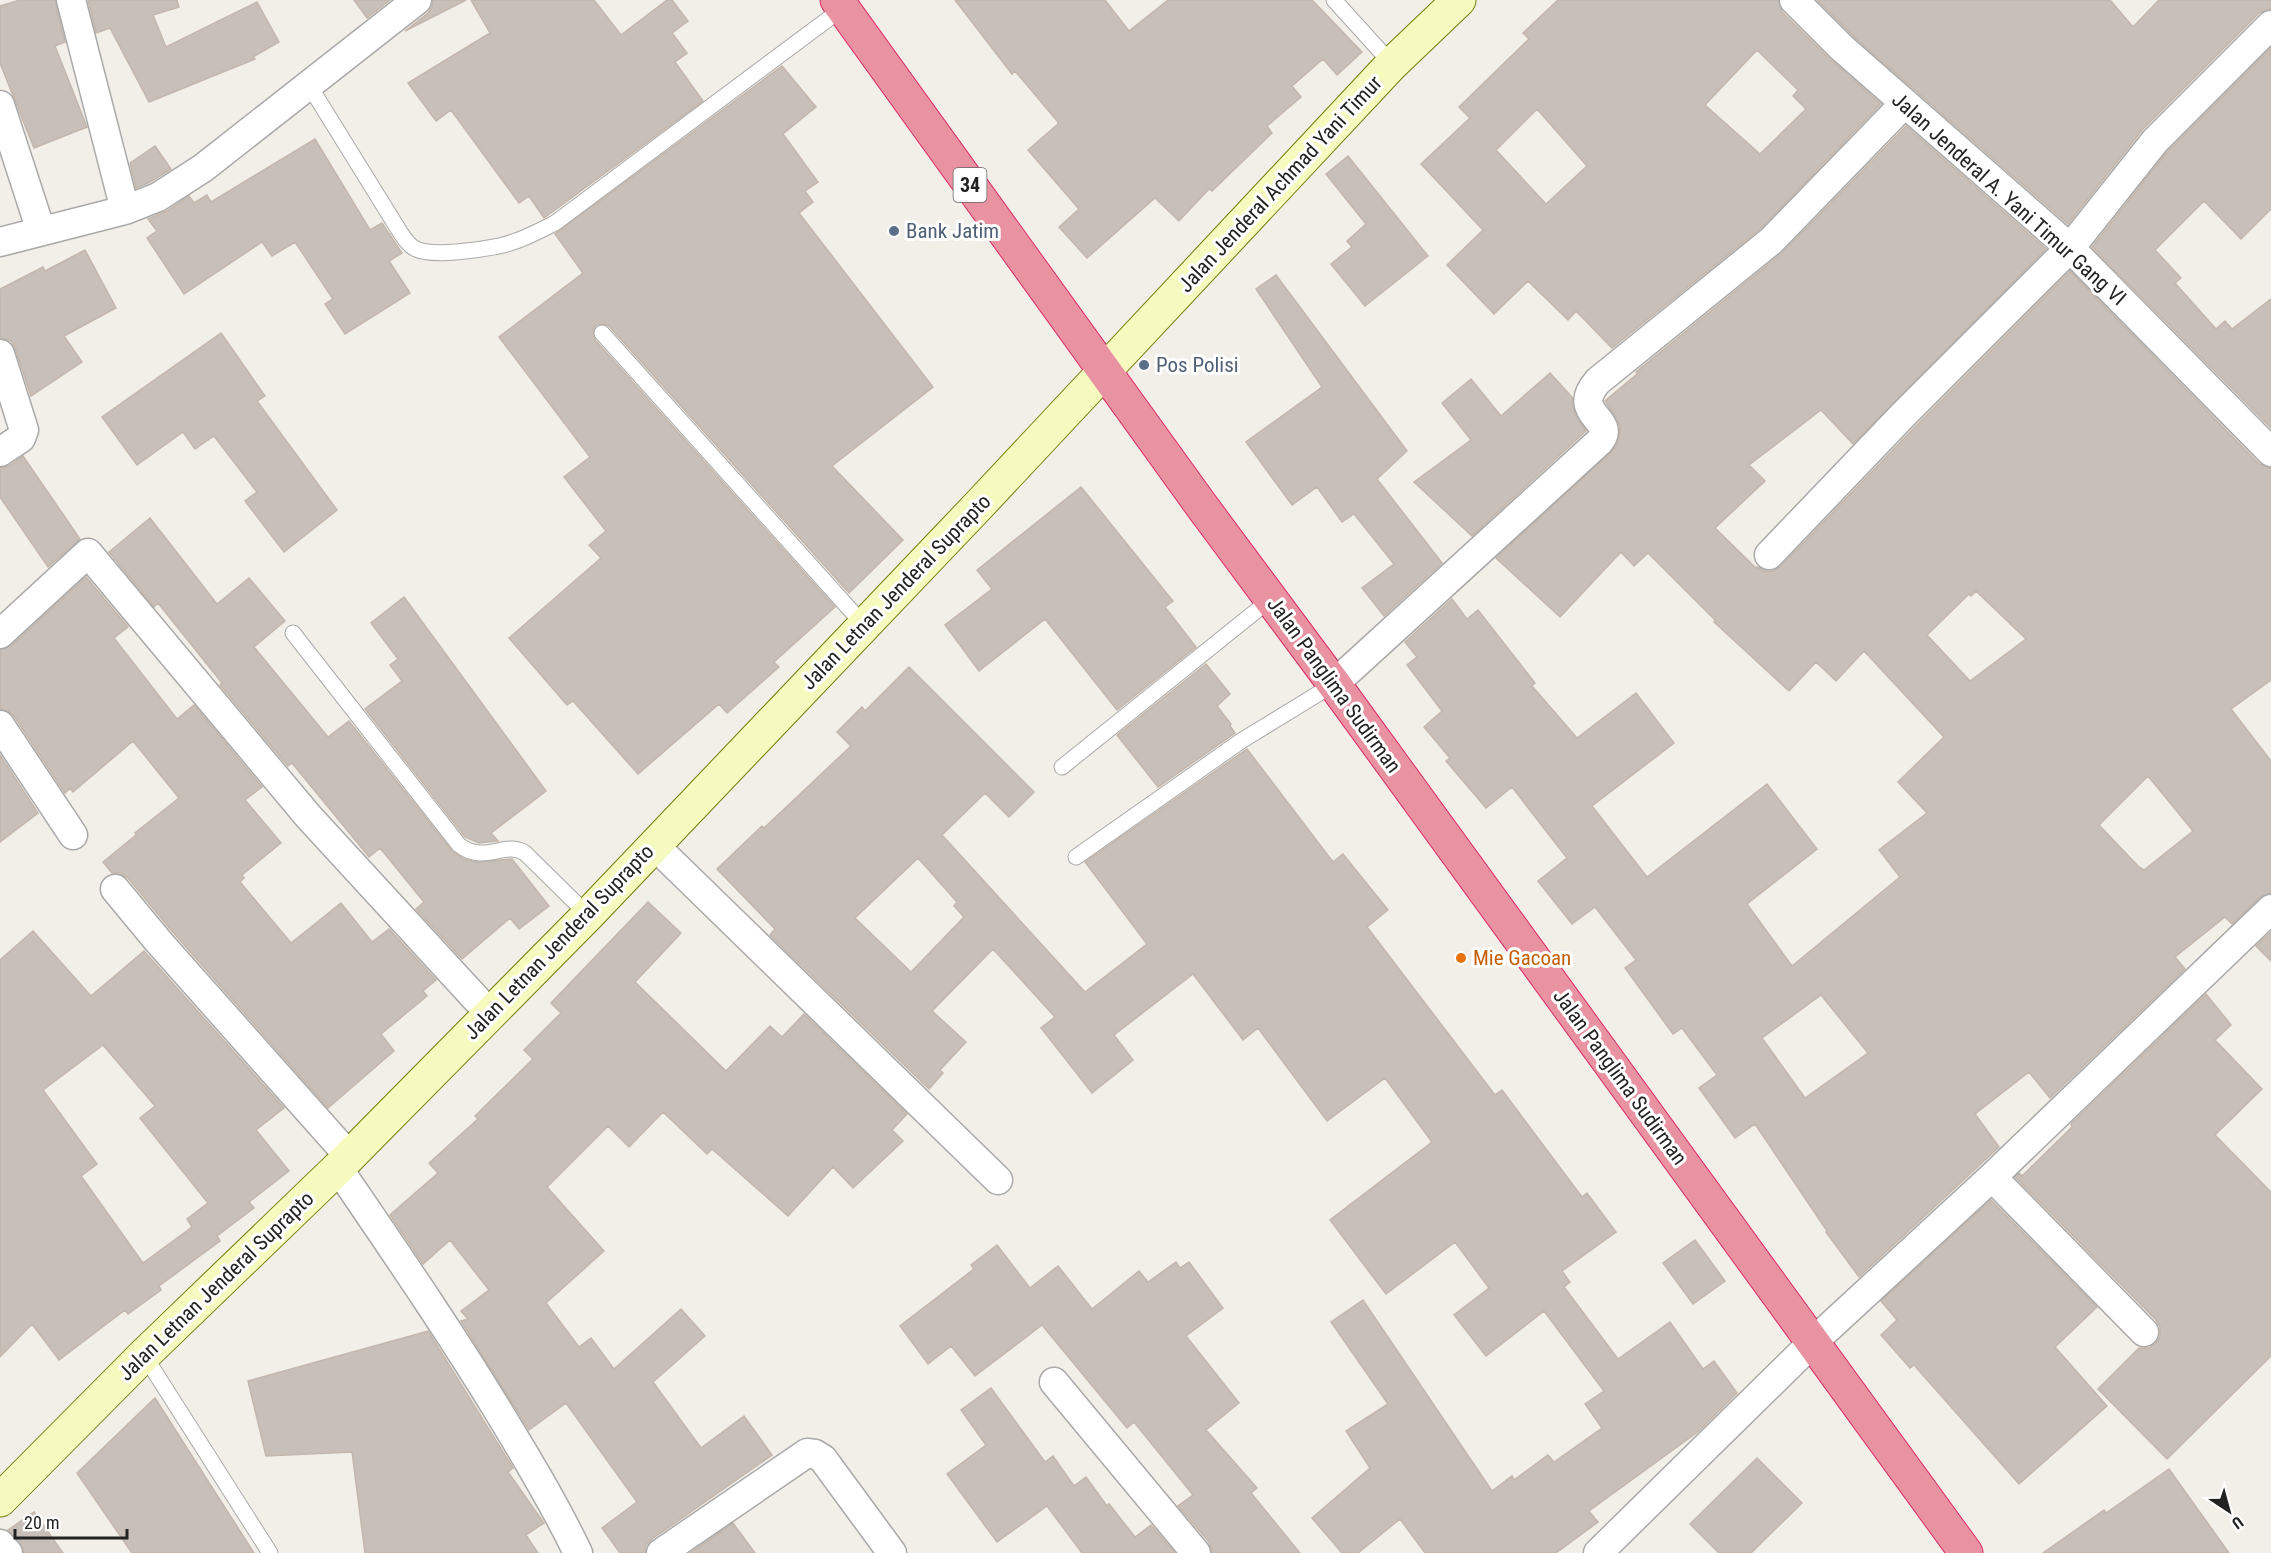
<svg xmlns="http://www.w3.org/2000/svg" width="2271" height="1553" viewBox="0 0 2271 1553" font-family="'Roboto Condensed',sans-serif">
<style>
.building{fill:#c7bfb8;stroke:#c4b6ab;stroke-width:1.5;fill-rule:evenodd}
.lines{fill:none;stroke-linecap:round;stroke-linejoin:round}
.lane-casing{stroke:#a9a9a9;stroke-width:17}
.street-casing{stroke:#a9a9a9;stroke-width:31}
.secondary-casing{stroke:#707d05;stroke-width:35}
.highway-casing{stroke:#dc2a67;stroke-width:35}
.lane{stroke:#fff;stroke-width:15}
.street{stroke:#fff;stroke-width:28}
.secondary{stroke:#f7fabf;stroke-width:33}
.highway{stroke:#e892a2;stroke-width:33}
.service-dot{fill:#5c6f8a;stroke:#fff;stroke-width:2}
.food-dot{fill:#e8710a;stroke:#fff;stroke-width:2}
.labels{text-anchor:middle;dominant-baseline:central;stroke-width:6;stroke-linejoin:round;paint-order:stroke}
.shield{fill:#fff;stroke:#646464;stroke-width:1.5}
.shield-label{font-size:20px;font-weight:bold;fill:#222}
.street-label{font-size:21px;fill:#222;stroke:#fff}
.service-label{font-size:21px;fill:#4e5e75;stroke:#fff;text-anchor:start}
.food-label{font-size:21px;fill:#c56008;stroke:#fff;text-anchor:start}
</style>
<rect width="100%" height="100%" fill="#f2efe9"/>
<path class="building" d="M 20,0 L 55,0 L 65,42 L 55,46 L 87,127 L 34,148 L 0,63 L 0,6 Z
M 88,0 L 177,0 L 179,7 L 153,15 L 166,47 L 257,2 L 279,42 L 253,57 L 255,59 L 149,102 L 110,28 L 96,33 Z
M 354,0 L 390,0 L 367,18 Z
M 433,0 L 466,0 L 405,31 L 428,13 L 432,7 Z
M 471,0 L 594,0 L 621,35 L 667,0 L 672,0 L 688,21 L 672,33 L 687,53 L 675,62 L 703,101 L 544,218 L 529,196 L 519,203 L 451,110 L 436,121 L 408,83 L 490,33 Z
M 955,0 L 1105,0 L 1129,31 L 1168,0 L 1312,0 L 1362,52 L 1337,75 L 1323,59 L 1292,86 L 1301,97 L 1267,126 L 1272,133 L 1212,191 L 1209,189 L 1179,221 L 1155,198 L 1087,258 L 1059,227 L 1079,209 L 1028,150 L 1058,124 L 1058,122 L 1015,71 L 1012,74 Z
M 1558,0 L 1778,0 L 1782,12 L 1831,60 L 1881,104 L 1760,229 L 1612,348 L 1576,311 L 1568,320 L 1528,281 L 1494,314 L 1447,265 L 1483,230 L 1421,164 L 1470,118 L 1459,107 L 1529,39 L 1523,33 ZM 1757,50 L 1798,90 L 1793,96 L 1806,109 L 1760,154 L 1705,105 ZM 1537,109 L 1587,166 L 1546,204 L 1496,150 Z
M 1817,0 L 2110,0 L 2133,27 L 2159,0 L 2271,0 L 2271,9 L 2259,13 L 2143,129 L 2068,224 L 1853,36 Z
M 2271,48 L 2271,209 L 2241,239 L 2204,201 L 2155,250 L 2181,278 L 2175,283 L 2216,329 L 2225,321 L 2232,329 L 2271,299 L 2271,428 L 2092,247 L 2167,152 Z
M 782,66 L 816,107 L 783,134 L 818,182 L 805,191 L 813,202 L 799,213 L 933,387 L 832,466 L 903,540 L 849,593 L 609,326 L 604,324 L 596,325 L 593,331 L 595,340 L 835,607 L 774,662 L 779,667 L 727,713 L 719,704 L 638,774 L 573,701 L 567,705 L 509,638 L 601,558 L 589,545 L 606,531 L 564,477 L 590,457 L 499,337 L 583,273 L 555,234 Z
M 1906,126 L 2046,249 L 1853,444 L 1821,410 L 1749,465 L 1765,481 L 1715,528 L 1756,568 L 1757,567 L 1765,571 L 1773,571 L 1780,567 L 1916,426 L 2070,271 L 2259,464 L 2271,468 L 2271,680 L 2231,709 L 2271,761 L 2271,893 L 2260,897 L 2232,924 L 2225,917 L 2175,957 L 2185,969 L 2050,1098 L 2029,1072 L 1975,1114 L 1999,1147 L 1859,1277 L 1826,1232 L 1827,1231 L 1755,1124 L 1735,1138 L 1699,1088 L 1717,1075 L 1682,1028 L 1673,1034 L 1625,968 L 1636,960 L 1595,907 L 1572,924 L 1538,881 L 1567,858 L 1512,787 L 1486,808 L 1446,761 L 1450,758 L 1424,727 L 1442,711 L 1407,665 L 1417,657 L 1405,642 L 1452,599 L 1467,619 L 1478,610 L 1535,683 L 1532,686 L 1577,738 L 1636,693 L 1674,743 L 1592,806 L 1647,877 L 1767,784 L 1817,849 L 1747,904 L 1792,966 L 1900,877 L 1879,850 L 1927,813 L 1898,782 L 1944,737 L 1864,651 L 1836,681 L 1816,662 L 1789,691 L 1714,622 L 1716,621 L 1648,553 L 1634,566 L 1621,552 L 1560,617 L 1496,558 L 1613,450 L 1618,442 L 1620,427 L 1617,419 L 1605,401 L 1637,374 L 1636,372 L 1781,254 ZM 1976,591 L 2026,639 L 1970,681 L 1927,635 L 1969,594 L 1971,596 ZM 2148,776 L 2193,831 L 2144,870 L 2138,866 L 2099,825 ZM 1821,995 L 1868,1053 L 1805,1098 L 1762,1038 Z
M 315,139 L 370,230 L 382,223 L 402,253 L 389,261 L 410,293 L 345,334 L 325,304 L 333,299 L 295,242 L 272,256 L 262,242 L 184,294 L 147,238 L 157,231 L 148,219 L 167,211 L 189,196 L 194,203 L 207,195 L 211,202 Z
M 155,146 L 171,169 L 150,182 L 136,188 L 130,163 Z
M 1348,156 L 1428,256 L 1365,306 L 1331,264 L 1352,247 L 1347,241 L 1366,224 L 1326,174 Z
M 85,250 L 116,308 L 64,336 L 82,362 L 31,396 L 15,348 L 11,341 L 0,338 L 0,289 L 43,267 L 45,271 Z
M 1276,275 L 1407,451 L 1377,479 L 1442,563 L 1384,616 L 1362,588 L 1394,564 L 1354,514 L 1342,522 L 1317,487 L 1292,505 L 1246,442 L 1322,387 L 1256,289 Z
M 221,333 L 265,396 L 257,401 L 337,510 L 284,552 L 245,501 L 257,492 L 214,436 L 195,449 L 183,432 L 137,465 L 102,417 Z
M 1550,373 L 1572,397 L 1575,414 L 1586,431 L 1472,536 L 1414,482 L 1471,440 L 1442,403 L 1471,379 L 1501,416 Z
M 23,456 L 80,539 L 48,567 L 0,497 L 0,468 L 9,466 Z
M 1081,487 L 1173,601 L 1165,607 L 1196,647 L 1117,710 L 1045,619 L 979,671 L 945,625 L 992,589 L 977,570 Z
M 150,518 L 217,604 L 249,578 L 285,621 L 254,647 L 328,737 L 349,721 L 452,851 L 464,859 L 476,862 L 512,859 L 549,906 L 519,929 L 510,918 L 462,959 L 416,909 L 424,902 L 380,848 L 369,857 L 292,763 L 288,766 L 220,685 L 222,683 L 158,603 L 154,607 L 109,552 Z
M 86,577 L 128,627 L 114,638 L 177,719 L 194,705 L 262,787 L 245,800 L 281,843 L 242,875 L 244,878 L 240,882 L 291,943 L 341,903 L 372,942 L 389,929 L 436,980 L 423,991 L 427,996 L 381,1034 L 394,1051 L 328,1108 L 171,930 L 128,878 L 120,873 L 112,873 L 103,862 L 136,835 L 135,833 L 179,798 L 133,741 L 73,792 L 70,788 L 65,793 L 14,716 L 8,711 L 0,709 L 0,650 L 11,646 Z
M 404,597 L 546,791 L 491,833 L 498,841 L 479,843 L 465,837 L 365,709 L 402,681 L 390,665 L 398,659 L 371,623 Z
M 1206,664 L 1230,694 L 1217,706 L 1231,724 L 1230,726 L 1235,733 L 1158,787 L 1117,735 Z
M 909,667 L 1034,792 L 1009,817 L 985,793 L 942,835 L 1085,992 L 1147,944 L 1085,862 L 1247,749 L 1333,862 L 1343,854 L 1388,910 L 1367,927 L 1495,1095 L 1502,1090 L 1582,1197 L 1587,1193 L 1616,1232 L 1562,1271 L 1570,1282 L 1564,1287 L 1618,1359 L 1670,1322 L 1703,1369 L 1714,1361 L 1737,1393 L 1699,1431 L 1589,1511 L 1598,1522 L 1556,1553 L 1425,1553 L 1400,1519 L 1358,1553 L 1342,1553 L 1312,1518 L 1370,1468 L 1346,1431 L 1388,1404 L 1331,1322 L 1363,1300 L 1492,1491 L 1512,1476 L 1514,1480 L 1548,1455 L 1554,1462 L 1602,1428 L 1585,1404 L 1604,1391 L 1544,1311 L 1486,1356 L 1454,1315 L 1489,1288 L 1455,1242 L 1386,1294 L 1330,1220 L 1432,1142 L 1385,1078 L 1327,1121 L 1258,1028 L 1243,1040 L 1193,974 L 1114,1035 L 1133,1060 L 1092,1093 L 1041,1028 L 1055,1017 L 993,949 L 932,1011 L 966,1042 L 940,1070 L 943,1073 L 929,1089 L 770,935 L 775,929 L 717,869 L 762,826 L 764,828 L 851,746 L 837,732 L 862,707 L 865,711 ZM 918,858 L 957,902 L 954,906 L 964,917 L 911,972 L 855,918 Z
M 0,755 L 38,813 L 0,842 Z
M 648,902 L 681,933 L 635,982 L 726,1071 L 770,1026 L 782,1037 L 804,1014 L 907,1114 L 892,1130 L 903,1141 L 853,1188 L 833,1167 L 788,1216 L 712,1149 L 707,1154 L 663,1112 L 629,1147 L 608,1126 L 547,1187 L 604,1251 L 546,1303 L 579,1347 L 591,1338 L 614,1369 L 681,1309 L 705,1336 L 653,1382 L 701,1448 L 744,1416 L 772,1455 L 652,1539 L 646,1545 L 645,1553 L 620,1553 L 602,1528 L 637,1502 L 566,1403 L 529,1430 L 461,1321 L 468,1319 L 461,1311 L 489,1290 L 450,1240 L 423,1264 L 390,1215 L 438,1173 L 429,1163 L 478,1119 L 475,1116 L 533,1059 L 524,1050 L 561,1013 L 551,1003 Z
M 33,931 L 91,996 L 144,951 L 284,1108 L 256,1130 L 289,1171 L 249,1202 L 254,1208 L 217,1236 L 220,1241 L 159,1286 L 161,1290 L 128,1314 L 125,1310 L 59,1360 L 32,1324 L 0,1357 L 0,960 ZM 103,1045 L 155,1106 L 140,1118 L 208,1203 L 187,1219 L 192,1227 L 143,1263 L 81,1176 L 97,1164 L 43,1090 Z
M 2271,932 L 2271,961 L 2256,946 Z
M 2206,994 L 2231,1025 L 2215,1040 L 2262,1089 L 2215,1135 L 2271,1192 L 2271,1356 L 2167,1459 L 2098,1389 L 2139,1348 L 2149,1348 L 2156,1343 L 2160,1336 L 2160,1327 L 2156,1320 L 2015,1177 L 2019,1173 L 2022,1176 L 2072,1127 L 2071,1124 Z
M 1991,1200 L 2097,1307 L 2055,1347 L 2107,1406 L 2019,1484 L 1914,1365 L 1910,1368 L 1881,1335 L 1897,1320 L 1881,1301 Z
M 1695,1240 L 1725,1281 L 1693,1304 L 1663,1263 Z
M 997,1245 L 1030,1288 L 1058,1266 L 1092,1309 L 1139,1271 L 1148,1282 L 1176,1262 L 1180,1268 L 1189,1262 L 1223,1308 L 1186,1336 L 1239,1403 L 1206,1430 L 1257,1488 L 1251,1493 L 1300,1553 L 1212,1553 L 1209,1542 L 1178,1506 L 1193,1495 L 1134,1422 L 1127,1428 L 1042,1325 L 975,1376 L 951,1346 L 928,1364 L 900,1326 L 974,1269 L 971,1265 Z
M 428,1331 L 513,1468 L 508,1472 L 544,1523 L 526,1535 L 538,1553 L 365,1553 L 352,1452 L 266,1456 L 248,1381 Z
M 991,1388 L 1045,1462 L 1053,1456 L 1074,1486 L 1086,1477 L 1107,1506 L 1109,1504 L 1135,1537 L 1151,1525 L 1175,1553 L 1082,1553 L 1047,1506 L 997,1542 L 947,1474 L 986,1445 L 961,1410 Z
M 155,1398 L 254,1553 L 132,1553 L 77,1473 Z
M 1757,1458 L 1802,1503 L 1751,1553 L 1719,1553 L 1690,1524 Z
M 2169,1469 L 2229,1553 L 2043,1553 L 2104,1510 L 2106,1513 Z
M 34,1512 L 63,1553 L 24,1553 L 20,1542 L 8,1530 Z
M 733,1523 L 755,1553 L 690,1553 Z"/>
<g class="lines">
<g class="lane-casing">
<path id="lane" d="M 1334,0 L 1392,64
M 309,85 L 400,232 C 404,238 409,246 416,249 C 433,257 479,250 499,246 C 518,242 537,232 555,223 L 843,8
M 602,333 L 864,625
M 293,633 L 459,845 C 486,865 504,840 525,853 L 588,915
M 1062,767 L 1271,599
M 1076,857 L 1241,741 L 1334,684
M 144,1355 L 270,1553"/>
</g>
<g class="street-casing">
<path id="street" d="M 71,0 L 125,210
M 1794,0 L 1842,48 L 2070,248 L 2271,452
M 0,105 L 41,231
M 0,242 L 125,210 L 158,197 L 203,168 L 417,0
M 0,354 L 24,430 L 21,438 L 0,452
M 1769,555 L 1904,414 L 2070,248 L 2155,141 L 2271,25
M 0,634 L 88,553 L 308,816 L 490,1014
M 1334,684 L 1599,442 C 1619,419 1568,415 1598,381 L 1771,241 L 1905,103
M 0,725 L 73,835
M 654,845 L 998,1180
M 115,889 L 158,941 L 349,1156
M 338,1168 C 393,1249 449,1330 500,1414 C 528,1460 555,1505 578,1553
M 1992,1177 L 2144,1332
M 1054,1382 L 1196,1553
M 0,1544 L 8,1553
M 661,1553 L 807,1453 L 815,1454 L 823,1459 L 892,1553
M 1598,1553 L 1813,1342 L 1992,1177 L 2271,909"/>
</g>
<g class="secondary-casing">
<path id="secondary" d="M 0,1500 L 144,1355 L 338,1168 L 588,915 L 979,505 L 1392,64 L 1459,0"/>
</g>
<g class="highway-casing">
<path id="highway" d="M 837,0 L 1201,505 L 1334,684 L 1966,1553"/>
</g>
<use href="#lane" class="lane"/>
<use href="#street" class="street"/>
<use href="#secondary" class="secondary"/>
<use href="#highway" class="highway"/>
</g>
<g class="service-dot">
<circle cx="894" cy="231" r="6"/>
<circle cx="1144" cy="365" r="6"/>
</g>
<circle class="food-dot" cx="1461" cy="958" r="6"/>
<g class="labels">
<rect class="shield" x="953.5" y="168" width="33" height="34" rx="4.5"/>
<g class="shield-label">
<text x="970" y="185">34</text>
</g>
<g class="street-label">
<text transform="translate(1280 184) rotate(-47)">Jalan Jenderal Achmad Yani Timur</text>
<text transform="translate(2009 199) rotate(42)">Jalan Jenderal A. Yani Timur Gang VI</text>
<text transform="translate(896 592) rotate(-46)">Jalan Letnan Jenderal Suprapto</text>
<text transform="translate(1334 685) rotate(54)">Jalan Panglima Sudirman</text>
<text transform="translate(559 942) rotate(-46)">Jalan Letnan Jenderal Suprapto</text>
<text transform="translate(1620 1077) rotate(54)">Jalan Panglima Sudirman</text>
<text transform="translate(216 1286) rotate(-44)">Jalan Letnan Jenderal Suprapto</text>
</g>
<g class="service-label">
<text x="906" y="231">Bank Jatim</text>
<text x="1156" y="365">Pos Polisi</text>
</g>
<g class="food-label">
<text x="1473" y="958">Mie Gacoan</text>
</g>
</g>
<g transform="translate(2229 1511) rotate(144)" stroke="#ffffff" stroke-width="4.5" paint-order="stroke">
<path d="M0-4.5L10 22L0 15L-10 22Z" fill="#222222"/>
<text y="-9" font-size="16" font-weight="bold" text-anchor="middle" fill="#222222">U</text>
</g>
<path d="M15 1529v9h112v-9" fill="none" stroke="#222222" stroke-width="3"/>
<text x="24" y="1529" font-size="18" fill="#222222" stroke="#ffffff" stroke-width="4.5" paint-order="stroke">20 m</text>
</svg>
